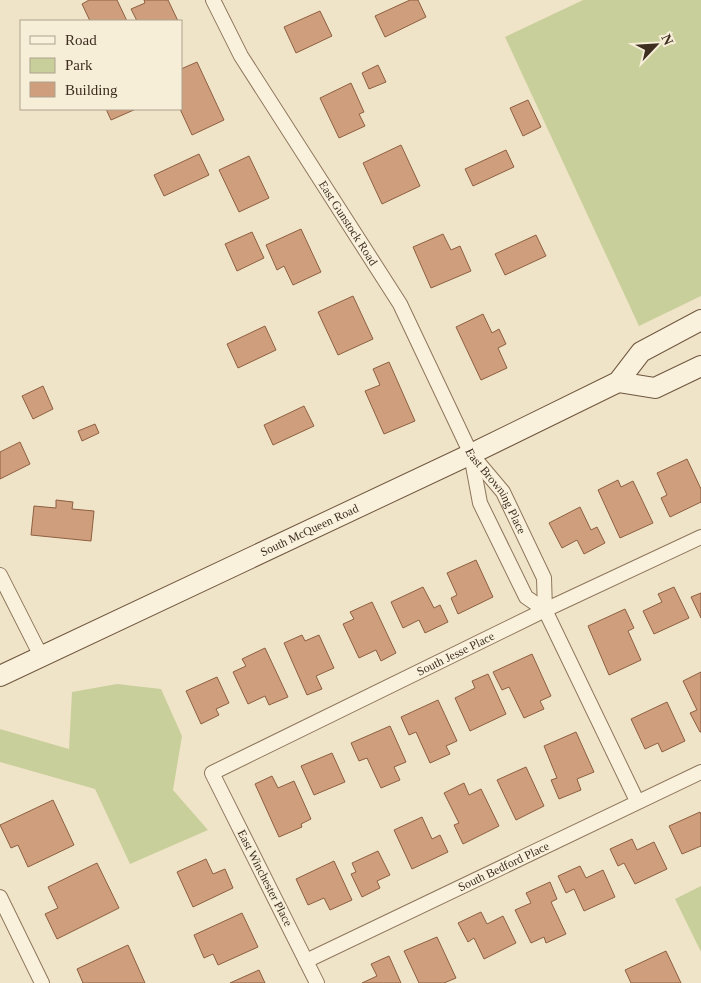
<svg xmlns="http://www.w3.org/2000/svg" width="701" height="983" viewBox="0 0 701 983" font-family="Georgia,serif">
<style>
.green{fill:#c9cf9b}
.building{fill:#cf9f7d;stroke:#8d5f41}
.lines{fill:none;stroke-linecap:round;stroke-linejoin:round}
.street-casing{stroke:#8d765c;stroke-width:16}
.secondary-casing{stroke:#6f573f;stroke-width:22}
.street{stroke:#faf1dc;stroke-width:14}
.secondary{stroke:#faf1dc;stroke-width:20}
.labels{text-anchor:middle;dominant-baseline:central;stroke-width:4;stroke-linejoin:round;paint-order:stroke}
.street-label{font-size:12px;fill:#3d2e20;stroke:#f7eed8}
</style>
<rect width="100%" height="100%" fill="#f0e4c8"/>
<path class="green" d="M 583,0 L 701,0 L 701,296 L 639,326 L 505,37 Z
M 117,684 L 161,689 L 182,736 L 173,790 L 208,830 L 130,864 L 95,789 L 0,762 L 0,729 L 69,749 L 72,692 Z
M 701,886 L 701,952 L 675,899 Z"/>
<path class="building" d="M 89,0 L 117,0 L 127,21 L 90,21 L 82,4 Z
M 144,0 L 168,0 L 178,21 L 137,21 L 131,9 L 145,3 Z
M 410,0 L 418,0 L 426,17 L 385,37 L 375,16 Z
M 320,11 L 332,36 L 296,53 L 284,27 Z
M 197,62 L 224,120 L 192,135 L 180,109 L 181,109 L 181,69 Z
M 378,65 L 386,82 L 369,89 L 362,73 Z
M 351,83 L 364,112 L 359,114 L 365,126 L 339,138 L 320,98 Z
M 528,100 L 541,127 L 523,136 L 510,108 Z
M 106,109 L 136,109 L 111,120 Z
M 401,145 L 420,186 L 382,204 L 363,163 Z
M 506,150 L 514,167 L 473,186 L 465,169 Z
M 199,154 L 209,175 L 164,196 L 154,175 Z
M 249,156 L 269,198 L 239,212 L 219,170 Z
M 301,229 L 321,272 L 293,285 L 284,266 L 277,270 L 266,245 Z
M 252,232 L 264,258 L 237,271 L 225,244 Z
M 443,234 L 451,250 L 460,246 L 471,271 L 431,288 L 413,247 Z
M 536,235 L 546,256 L 505,275 L 495,254 Z
M 353,296 L 373,339 L 338,355 L 318,312 Z
M 483,314 L 492,333 L 499,329 L 506,344 L 498,348 L 507,368 L 481,380 L 456,327 Z
M 265,326 L 276,350 L 238,368 L 227,344 Z
M 389,362 L 415,421 L 384,434 L 365,391 L 380,385 L 373,369 Z
M 43,386 L 53,409 L 33,419 L 22,396 Z
M 304,406 L 314,426 L 273,445 L 264,425 Z
M 95,424 L 99,433 L 82,441 L 78,431 Z
M 20,442 L 30,464 L 0,479 L 0,452 Z
M 687,459 L 701,489 L 701,502 L 670,517 L 661,498 L 667,495 L 657,473 Z
M 618,480 L 621,487 L 633,481 L 653,523 L 620,538 L 598,490 Z
M 56,500 L 73,502 L 72,509 L 94,511 L 91,541 L 31,535 L 34,506 L 56,508 Z
M 580,507 L 591,530 L 597,527 L 605,543 L 584,554 L 577,540 L 562,548 L 549,523 Z
M 476,560 L 493,597 L 458,614 L 451,598 L 457,595 L 447,573 Z
M 423,587 L 434,608 L 440,605 L 448,622 L 425,633 L 419,620 L 403,628 L 391,602 Z
M 674,587 L 689,618 L 654,634 L 643,611 L 662,602 L 658,594 Z
M 701,593 L 701,618 L 691,597 Z
M 372,602 L 396,653 L 381,661 L 376,650 L 359,658 L 343,624 L 354,619 L 350,612 Z
M 625,609 L 634,628 L 628,631 L 641,660 L 609,675 L 588,626 Z
M 302,635 L 305,641 L 319,635 L 334,668 L 316,676 L 322,689 L 307,695 L 284,643 Z
M 265,648 L 288,697 L 269,705 L 265,696 L 248,704 L 233,672 L 246,666 L 242,659 Z
M 532,654 L 551,696 L 540,701 L 544,709 L 524,718 L 509,687 L 502,690 L 493,672 Z
M 701,672 L 701,732 L 700,732 L 690,713 L 697,710 L 683,681 Z
M 488,674 L 506,714 L 470,731 L 455,698 L 475,688 L 472,681 Z
M 217,677 L 229,703 L 216,709 L 219,715 L 201,724 L 186,691 Z
M 438,700 L 457,741 L 446,746 L 450,754 L 430,763 L 416,732 L 409,735 L 401,717 Z
M 667,702 L 685,741 L 662,752 L 658,743 L 645,749 L 631,719 Z
M 390,726 L 406,762 L 394,767 L 400,780 L 381,788 L 367,758 L 359,761 L 351,743 Z
M 576,732 L 594,772 L 577,779 L 581,790 L 559,799 L 551,780 L 557,778 L 544,746 Z
M 332,753 L 345,782 L 314,795 L 301,766 Z
M 526,767 L 544,806 L 516,820 L 497,780 Z
M 272,776 L 278,788 L 294,781 L 311,819 L 301,824 L 302,827 L 279,837 L 255,784 Z
M 464,783 L 469,795 L 481,789 L 499,826 L 463,844 L 454,825 L 459,823 L 444,793 Z
M 53,800 L 74,845 L 28,867 L 18,845 L 11,848 L 0,825 Z
M 700,812 L 701,815 L 701,846 L 682,854 L 669,826 Z
M 422,817 L 432,839 L 440,835 L 448,852 L 412,869 L 394,830 Z
M 632,839 L 637,850 L 654,842 L 667,869 L 635,884 L 624,863 L 618,866 L 610,849 Z
M 378,851 L 390,875 L 377,881 L 380,888 L 362,897 L 351,874 L 356,872 L 352,863 Z
M 206,859 L 213,874 L 225,869 L 233,888 L 193,907 L 177,872 Z
M 334,861 L 352,900 L 330,910 L 324,898 L 308,905 L 296,879 Z
M 97,863 L 119,908 L 57,939 L 45,914 L 58,908 L 48,887 Z
M 580,866 L 586,878 L 603,870 L 615,897 L 584,911 L 574,889 L 566,893 L 558,876 Z
M 550,882 L 557,899 L 551,902 L 566,934 L 546,943 L 544,937 L 531,943 L 515,910 L 531,903 L 526,893 Z
M 481,912 L 487,924 L 503,916 L 516,943 L 484,959 L 474,938 L 468,942 L 458,923 Z
M 242,913 L 258,947 L 218,965 L 213,954 L 204,958 L 194,935 Z
M 437,937 L 456,978 L 444,983 L 419,983 L 404,951 Z
M 128,945 L 145,983 L 83,983 L 77,969 Z
M 666,951 L 681,983 L 631,983 L 625,970 Z
M 389,956 L 401,983 L 362,983 L 377,976 L 371,964 Z
M 259,970 L 265,983 L 230,983 Z"/>
<g class="lines">
<g class="street-casing">
<g id="street">
<path id="s1" d="M 213,0 L 241,56 L 400,304 L 471,454 L 503,492 L 544,578 L 545,610 L 637,801"/>
<path d="M 471,455 L 480,503 L 526,597 L 545,610"/>
<path d="M 0,575 L 41,656"/>
<path d="M 0,897 L 42,983"/>
<path id="s2" d="M 306,961 L 701,772"/>
<path id="s3" d="M 317,983 L 212,773 L 545,610 L 701,537"/>
</g>
</g>
<g class="secondary-casing">
<g id="secondary">
<path d="M 618,382 L 655,388 L 701,366"/>
<path id="s4" d="M 0,676 L 471,454 L 618,382 L 641,352 L 701,320"/>
</g>
</g>
<use href="#street" class="street"/>
<use href="#secondary" class="secondary"/>
</g>
<g class="labels">
<g class="street-label">
<text stroke="none"><textPath href="#s1" startOffset="261">East Gunstock Road</textPath></text>
<text stroke="none"><textPath href="#s1" startOffset="568">East Browning Place</textPath></text>
<text stroke="none"><textPath href="#s4" startOffset="342">South McQueen Road</textPath></text>
<text stroke="none"><textPath href="#s3" startOffset="506">South Jesse Place</textPath></text>
<text stroke="none"><textPath href="#s2" startOffset="219">South Bedford Place</textPath></text>
<text transform="translate(265 878) rotate(63)">East Winchester Place</text>
</g>
</g>
<rect x="20" y="20" width="162" height="90" fill="#f7eed8" stroke="#ada18e"/>
<rect x="30" y="36" width="25" height="8" fill="#faf1dc" stroke="#ada18e"/>
<text x="65" y="45" font-size="15" fill="#3d2e20">Road</text>
<rect x="30" y="58" width="25" height="15" fill="#c9cf9b" stroke="#ada18e"/>
<text x="65" y="70" font-size="15" fill="#3d2e20">Park</text>
<rect x="30" y="82" width="25" height="15" fill="#cf9f7d" stroke="#ada18e"/>
<text x="65" y="95" font-size="15" fill="#3d2e20">Building</text>
<g transform="translate(656 45) rotate(65)" stroke="#f7eed8" stroke-width="4" paint-order="stroke">
<path d="M0-4L9 19L0 12L-9 19Z" fill="#3d2e20"/>
<text y="-8" font-size="14" font-weight="bold" text-anchor="middle" fill="#3d2e20">N</text>
</g>
</svg>
